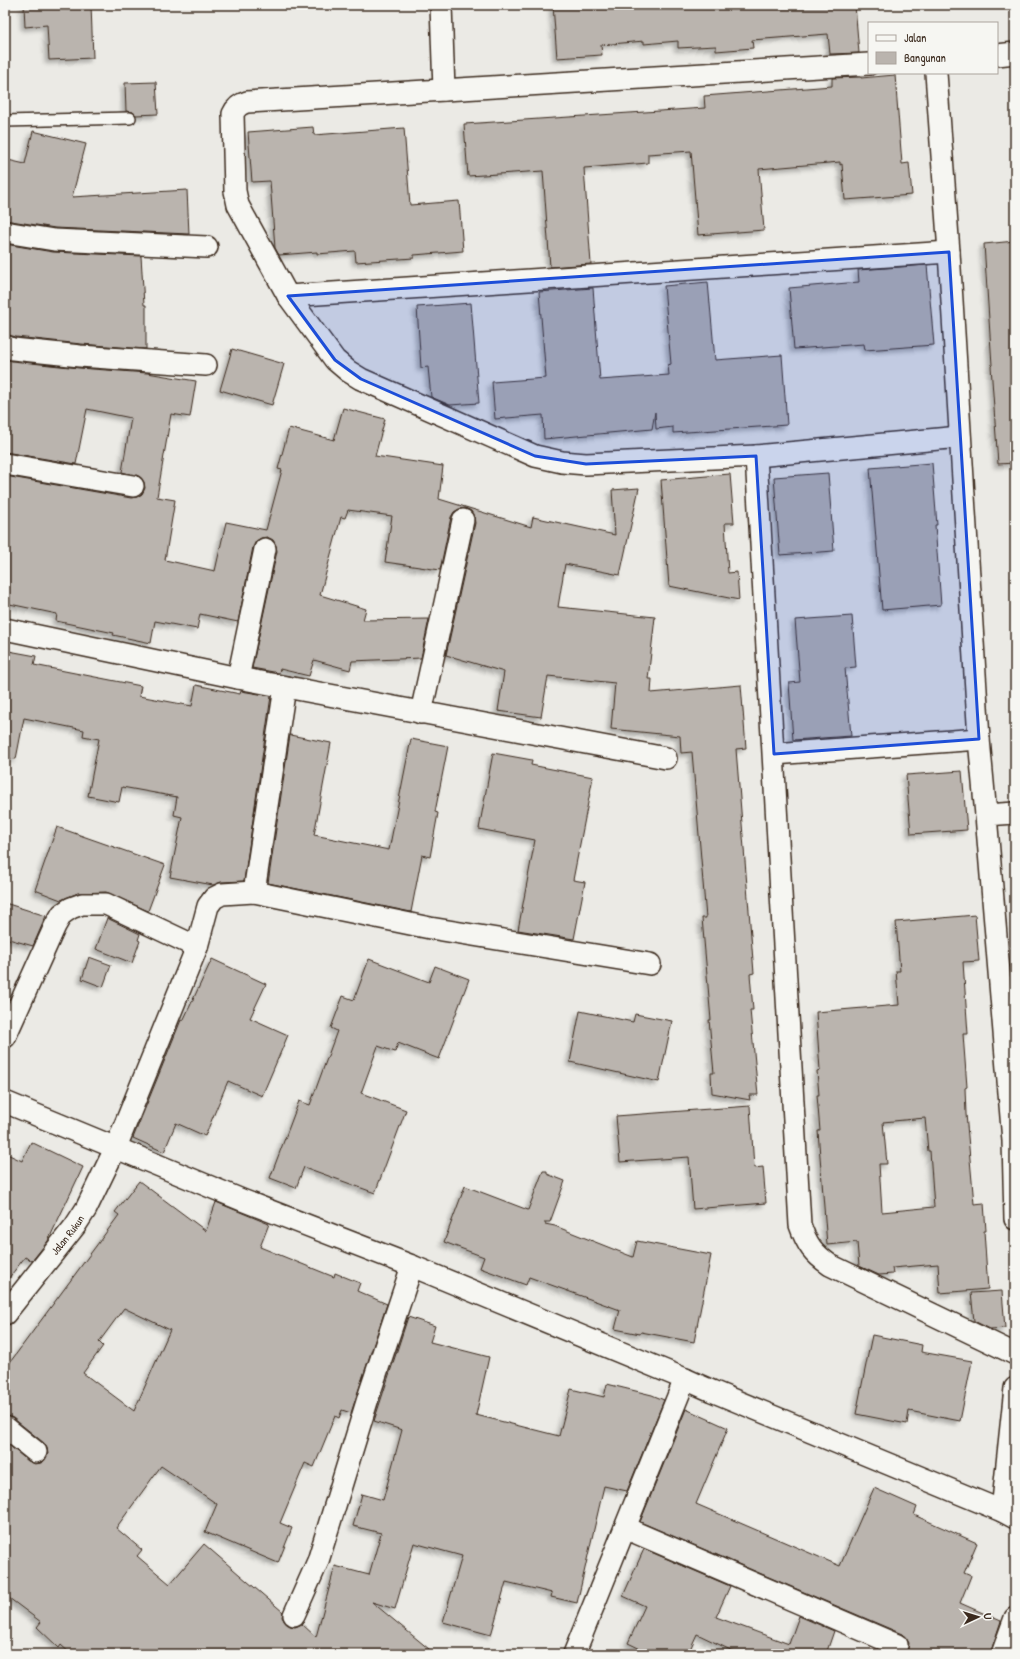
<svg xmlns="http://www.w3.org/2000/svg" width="1020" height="1659" viewBox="0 0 1020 1659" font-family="'Patrick Hand',sans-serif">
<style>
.building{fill:#bab4ae;stroke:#3b2a1e;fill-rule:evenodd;filter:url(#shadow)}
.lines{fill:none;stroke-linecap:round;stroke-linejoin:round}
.lane-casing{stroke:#3b2a1e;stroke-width:14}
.street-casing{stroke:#3b2a1e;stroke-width:24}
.lane{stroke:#f6f6f2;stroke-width:11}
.street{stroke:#f6f6f2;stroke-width:21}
.marked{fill:#1d4ed8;fill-opacity:0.2;stroke:#1d4ed8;stroke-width:3;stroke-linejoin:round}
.labels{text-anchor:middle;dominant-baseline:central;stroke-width:3;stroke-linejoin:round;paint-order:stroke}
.street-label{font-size:11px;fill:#3b2a1e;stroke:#f6f6f2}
</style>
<defs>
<filter id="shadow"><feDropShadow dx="-3.5" dy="3.5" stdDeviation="2" flood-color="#0004"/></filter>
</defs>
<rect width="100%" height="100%" fill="#ebeae5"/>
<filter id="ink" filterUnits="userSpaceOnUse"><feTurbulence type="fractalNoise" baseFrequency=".025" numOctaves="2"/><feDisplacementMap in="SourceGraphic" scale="8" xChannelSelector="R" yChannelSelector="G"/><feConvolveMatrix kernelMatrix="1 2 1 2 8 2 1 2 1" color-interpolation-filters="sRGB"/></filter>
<g filter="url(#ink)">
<path class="building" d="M 24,5 L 91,5 L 93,58 L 49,60 L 47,25 L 25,27 Z
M 553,5 L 855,5 L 859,53 L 830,54 L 828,34 L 752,40 L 753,48 L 716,51 L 716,46 L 678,48 L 678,41 L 644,44 L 644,41 L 601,45 L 602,55 L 557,58 Z
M 895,75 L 902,164 L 909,163 L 912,195 L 845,200 L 842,164 L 840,165 L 840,162 L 759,169 L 764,230 L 698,235 L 691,151 L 648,154 L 648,163 L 584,168 L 591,264 L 550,267 L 543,171 L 468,176 L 464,124 L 705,108 L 704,96 L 832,86 L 832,78 L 861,77 L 861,78 Z
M 156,82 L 158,114 L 136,115 L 133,112 L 126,111 L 125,83 Z
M 313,127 L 314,135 L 404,128 L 410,205 L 459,201 L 463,251 L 414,255 L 414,258 L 356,262 L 355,251 L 317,254 L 317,252 L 279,255 L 275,248 L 270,181 L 252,182 L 248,132 Z
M 33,131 L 86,144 L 72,197 L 187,190 L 189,234 L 55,228 L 5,220 L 5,173 L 8,160 L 25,164 Z
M 1015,241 L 1015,463 L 998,464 L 991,366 L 992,365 L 984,244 Z
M 5,244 L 53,252 L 141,256 L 144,305 L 146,305 L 146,349 L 81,344 L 16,337 L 5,334 Z
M 927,265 L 934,345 L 865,350 L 864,344 L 794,349 L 789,288 L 859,282 L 858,270 Z
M 708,282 L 715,360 L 782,355 L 787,425 L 673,433 L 673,427 L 656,429 L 655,412 L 652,429 L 544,439 L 543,415 L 495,419 L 492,382 L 546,378 L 539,292 L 593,288 L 600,380 L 669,375 L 668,365 L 671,364 L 664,286 Z
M 471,303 L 479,403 L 450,405 L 431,397 L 428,367 L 421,368 L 417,307 Z
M 232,349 L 284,364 L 272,405 L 220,390 Z
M 5,359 L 12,361 L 79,368 L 147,373 L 196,381 L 190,417 L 171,414 L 157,497 L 175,500 L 165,560 L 215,571 L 226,522 L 266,530 L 282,470 L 278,469 L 289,428 L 334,440 L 343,408 L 385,419 L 375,456 L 443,466 L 439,499 L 531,527 L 533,517 L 615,535 L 612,490 L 639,488 L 620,575 L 565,564 L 558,607 L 655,617 L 648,679 L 652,679 L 651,693 L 741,685 L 746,748 L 736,749 L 754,973 L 750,974 L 753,1010 L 750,1010 L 758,1095 L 749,1095 L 750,1100 L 712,1093 L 711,1073 L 714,1073 L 709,1020 L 711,1020 L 702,918 L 706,918 L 692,752 L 681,753 L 680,736 L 611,729 L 615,683 L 548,676 L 541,717 L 498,711 L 504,672 L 446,655 L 475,523 L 474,517 L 471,511 L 465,508 L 459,509 L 454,512 L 451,517 L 440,570 L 385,562 L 392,516 L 348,510 L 345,518 L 341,517 L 320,595 L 366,609 L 363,620 L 429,619 L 421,658 L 352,661 L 350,670 L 314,660 L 309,676 L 280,669 L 279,673 L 252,668 L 277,551 L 276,546 L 273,540 L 267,537 L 261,538 L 256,541 L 253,547 L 238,622 L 200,614 L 197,629 L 155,621 L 151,643 L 113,635 L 114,633 L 56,621 L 57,614 L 5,603 L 5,476 L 131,498 L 137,497 L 142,494 L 145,488 L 144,482 L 140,477 L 122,472 L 131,418 L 87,409 L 76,464 L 5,452 Z
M 932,463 L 937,525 L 935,525 L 941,605 L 882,610 L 870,468 Z
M 828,473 L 834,551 L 780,555 L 774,477 Z
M 730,474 L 734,523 L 725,523 L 728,573 L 737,572 L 739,600 L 669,586 L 661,480 Z
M 852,616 L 856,667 L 845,668 L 851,736 L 793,740 L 789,683 L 800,682 L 795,620 Z
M 9,651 L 36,656 L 34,665 L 141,686 L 139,696 L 192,706 L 196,685 L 240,694 L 241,691 L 271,696 L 244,881 L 221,882 L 213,885 L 170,877 L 182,817 L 174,815 L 177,797 L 122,787 L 119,802 L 88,796 L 99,739 L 83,736 L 84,730 L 24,718 L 16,759 L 5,758 L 5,673 Z
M 290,735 L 331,743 L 314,835 L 389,850 L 411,739 L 448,746 L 435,812 L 438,813 L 430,857 L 422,855 L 411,912 L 268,883 Z
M 493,753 L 532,760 L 531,765 L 593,777 L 573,880 L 585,882 L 574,939 L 518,930 L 535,840 L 479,829 Z
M 962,771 L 967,830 L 911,834 L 906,775 Z
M 57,827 L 165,865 L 148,911 L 106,892 L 78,893 L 61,900 L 35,890 Z
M 5,903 L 46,916 L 33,946 L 5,938 Z
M 975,915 L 979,961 L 963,962 L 968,1034 L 963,1034 L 967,1087 L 965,1088 L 966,1114 L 974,1204 L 984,1203 L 986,1231 L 984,1231 L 988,1289 L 940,1293 L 938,1264 L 892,1268 L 893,1274 L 879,1275 L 859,1266 L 857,1242 L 827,1245 L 818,1131 L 820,1131 L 817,1095 L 819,1095 L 817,1071 L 820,1070 L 816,1012 L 899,1005 L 896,971 L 900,971 L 896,922 ZM 925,1118 L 928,1151 L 930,1151 L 934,1207 L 882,1212 L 879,1164 L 887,1164 L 883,1122 Z
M 107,918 L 140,934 L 138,940 L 140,941 L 132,963 L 96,949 Z
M 89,957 L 111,965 L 103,987 L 82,979 Z
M 212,959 L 266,984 L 250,1018 L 288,1035 L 262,1096 L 228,1081 L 205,1136 L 176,1123 L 164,1152 L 133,1138 L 181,1020 L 183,1021 Z
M 369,959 L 429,982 L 435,966 L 469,979 L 439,1059 L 398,1043 L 395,1052 L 378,1046 L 361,1093 L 406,1110 L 375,1193 L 304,1167 L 296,1188 L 270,1178 L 299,1101 L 310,1105 L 337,1031 L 331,1028 L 343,996 L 354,1000 Z
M 580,1011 L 633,1022 L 635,1014 L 672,1021 L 659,1082 L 570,1062 Z
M 750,1106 L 754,1168 L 763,1167 L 766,1203 L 693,1209 L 689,1157 L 620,1162 L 616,1116 Z
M 31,1142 L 83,1167 L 48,1241 L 32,1261 L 25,1257 L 5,1283 L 5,1153 L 22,1161 Z
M 543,1171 L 547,1171 L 547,1174 L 565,1181 L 550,1222 L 545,1222 L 545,1224 L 555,1226 L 633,1257 L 637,1241 L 711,1255 L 694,1342 L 641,1332 L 640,1334 L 615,1329 L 620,1310 L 529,1277 L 526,1285 L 480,1268 L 484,1257 L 444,1242 L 465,1186 L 528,1210 Z
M 139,1181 L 206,1231 L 216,1202 L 269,1224 L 260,1247 L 334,1277 L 335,1273 L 360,1283 L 357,1291 L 387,1304 L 351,1413 L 342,1410 L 339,1418 L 335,1416 L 314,1467 L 305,1463 L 280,1523 L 292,1528 L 278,1563 L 205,1532 L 217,1504 L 161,1466 L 116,1528 L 142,1550 L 137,1556 L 170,1584 L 204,1544 L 283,1612 L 282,1617 L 285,1622 L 290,1626 L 295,1627 L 302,1624 L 316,1637 L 335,1566 L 369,1575 L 381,1533 L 353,1526 L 362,1494 L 383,1500 L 402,1430 L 374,1421 L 408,1317 L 435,1326 L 430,1342 L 489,1357 L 476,1415 L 559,1436 L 571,1389 L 604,1397 L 607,1384 L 652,1395 L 664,1400 L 627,1491 L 604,1486 L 577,1603 L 551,1597 L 552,1593 L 506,1582 L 491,1635 L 443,1622 L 462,1556 L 414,1543 L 395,1609 L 372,1602 L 435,1654 L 71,1654 L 61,1645 L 59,1648 L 37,1627 L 41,1622 L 5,1595 L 5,1442 L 28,1461 L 35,1464 L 41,1463 L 45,1460 L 48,1454 L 47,1448 L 44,1443 L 13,1418 L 5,1415 L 5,1369 L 119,1215 L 115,1212 ZM 124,1308 L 170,1330 L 134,1411 L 83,1373 L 103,1346 L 99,1342 Z
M 1002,1291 L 1005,1328 L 990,1329 L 974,1321 L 971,1293 Z
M 872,1335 L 922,1345 L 921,1352 L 972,1361 L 960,1421 L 909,1411 L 907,1424 L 856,1414 Z
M 686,1409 L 728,1428 L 696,1504 L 840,1566 L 874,1488 L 917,1507 L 914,1515 L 977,1543 L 964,1573 L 971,1576 L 960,1603 L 1001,1621 L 990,1654 L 905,1654 L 908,1649 L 909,1643 L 906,1638 L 902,1634 L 640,1522 Z
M 644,1549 L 730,1586 L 716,1617 L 789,1644 L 799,1616 L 834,1631 L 826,1654 L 739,1654 L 697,1634 L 688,1654 L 651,1654 L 628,1643 L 645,1606 L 623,1596 Z"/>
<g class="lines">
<g class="lane-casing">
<path id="lane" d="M 5,121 L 130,118"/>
</g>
<g class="street-casing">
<g id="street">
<path d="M 441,5 L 444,90"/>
<path d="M 997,55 L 1015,53"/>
<path d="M 869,64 L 247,102 C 240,104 236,107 233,114 L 235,191 L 238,205 L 288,296 L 335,360 L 348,371 L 361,379 L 535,456 L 562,462 L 586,464 L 756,456 L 960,437"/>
<path d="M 936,73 L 949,252 L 979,739 L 986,815"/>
<path d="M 5,232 L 54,240 L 207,247"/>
<path d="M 288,296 L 949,252"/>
<path d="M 5,346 L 13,349 L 80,356 L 206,365"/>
<path d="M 756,456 L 800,1225 C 807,1245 813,1253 830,1265 L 1015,1354"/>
<path d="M 5,464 L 133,486"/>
<path d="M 5,629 L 238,678 L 666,758"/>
<path d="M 238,678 L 265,549"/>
<path d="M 421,713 L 463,520"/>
<path d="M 774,754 L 979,739"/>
<path d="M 1015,813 L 986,815 L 1013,1141 L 1015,1219"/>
<path d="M 254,892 L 285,687"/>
<path d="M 5,1037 L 55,926 L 62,914 L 71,908 L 82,904 L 106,904 L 197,947"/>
<path d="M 5,1102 L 242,1200 L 412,1266 L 685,1379 L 712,1391 L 1002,1511 L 1015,1518"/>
<path id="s1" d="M 5,1314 L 75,1226 L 86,1209 L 116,1147 L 197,947 L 208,906 L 214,898 L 222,894 L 254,892 L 430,928 L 650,964"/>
<path d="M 5,1427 L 36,1452"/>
<path d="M 1002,1511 L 1015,1388"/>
<path d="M 625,1528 L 897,1645"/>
<path d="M 294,1615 L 318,1561 L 369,1395 L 412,1266"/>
<path d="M 574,1654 L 685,1379"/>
<path d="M 1002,1654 L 1015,1618"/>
</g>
</g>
<use href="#lane" class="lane"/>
<use href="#street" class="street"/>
</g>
</g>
<path class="marked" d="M 949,252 L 979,739 L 774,754 L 756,456 L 586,464 L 535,456 L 361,379 L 335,360 L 288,296 Z"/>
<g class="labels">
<g class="street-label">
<text stroke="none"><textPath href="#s1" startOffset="101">Jalan Rukun</textPath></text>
</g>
</g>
<rect width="1020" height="1659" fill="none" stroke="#f6f6f2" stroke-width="20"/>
<rect x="10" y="10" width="1000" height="1639" fill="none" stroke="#3b2a1e" stroke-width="1.5" filter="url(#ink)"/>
<rect x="868" y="22" width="130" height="52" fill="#f6f6f2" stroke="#aba49d"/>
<rect x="876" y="35" width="20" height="6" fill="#f6f6f2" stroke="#aba49d"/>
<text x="904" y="42" font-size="12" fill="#3b2a1e">Jalan</text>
<rect x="876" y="52" width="20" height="12" fill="#bab4ae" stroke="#aba49d"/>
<text x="904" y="62" font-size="12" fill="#3b2a1e">Bangunan</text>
<g transform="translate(978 1617) rotate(86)" stroke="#f6f6f2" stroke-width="3" paint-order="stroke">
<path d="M0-3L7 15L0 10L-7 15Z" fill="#3b2a1e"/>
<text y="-6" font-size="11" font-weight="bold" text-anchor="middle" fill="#3b2a1e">U</text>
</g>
</svg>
